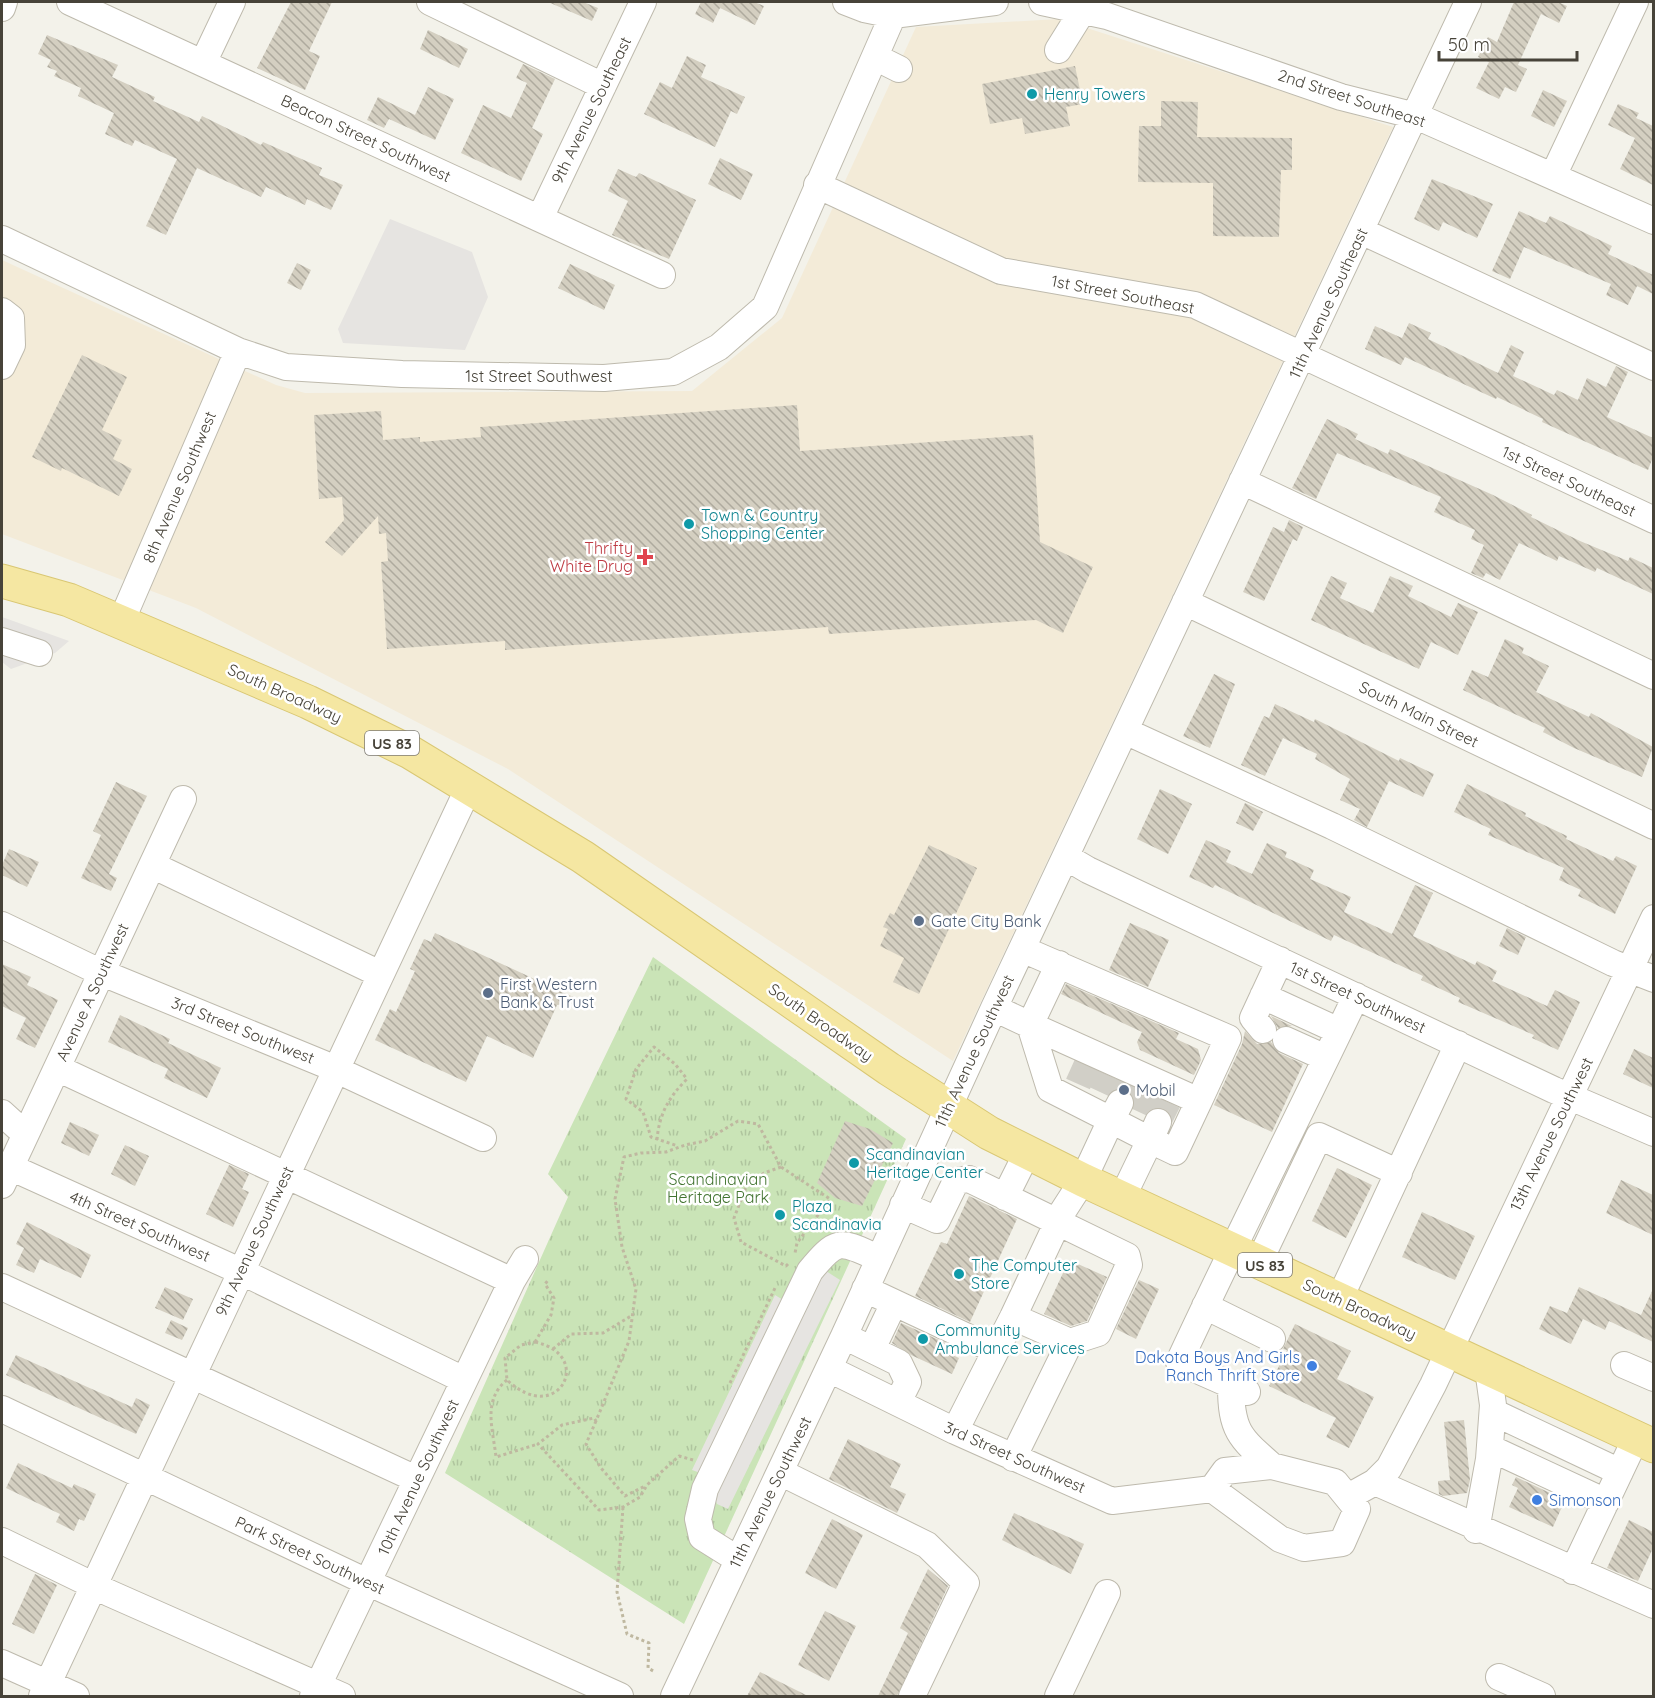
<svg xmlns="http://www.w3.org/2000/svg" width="1655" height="1698" viewBox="0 0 1655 1698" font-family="Quicksand,sans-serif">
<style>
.commercial{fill:#f3ebd8}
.park{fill:url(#park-tufts)}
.parking{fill:#e6e4e1}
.building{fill:url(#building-back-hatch)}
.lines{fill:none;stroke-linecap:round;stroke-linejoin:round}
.minor-tunnel{stroke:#d1cfc7;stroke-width:26;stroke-dasharray:26 13;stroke-linecap:butt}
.minor-casing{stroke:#bebaad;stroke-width:28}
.major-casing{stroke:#d9c773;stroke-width:35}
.path{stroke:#bfb8a0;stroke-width:3;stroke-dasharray:3 3;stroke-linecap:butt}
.minor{stroke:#fff;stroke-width:26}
.major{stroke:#f5e7a2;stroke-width:33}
.culture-dot{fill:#0f9aa8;stroke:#fff;stroke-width:2}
.health-dot{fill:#e0444e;stroke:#fff;stroke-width:2}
.service-dot{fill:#5c6f8a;stroke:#fff;stroke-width:2}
.shop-dot{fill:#3f7fe0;stroke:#fff;stroke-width:2}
.labels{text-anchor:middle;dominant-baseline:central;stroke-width:5;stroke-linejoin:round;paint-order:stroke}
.shield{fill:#fff;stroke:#7e7b74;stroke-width:1.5}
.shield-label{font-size:15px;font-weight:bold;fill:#474339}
.culture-label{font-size:16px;fill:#0d838f;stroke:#fff;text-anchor:start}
.street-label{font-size:16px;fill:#474339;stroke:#fff}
.health-label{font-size:16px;fill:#be3a42;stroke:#fff;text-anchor:end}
.service-label{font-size:16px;fill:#4e5e75;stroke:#fff;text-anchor:start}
.park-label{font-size:16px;fill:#427431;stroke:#fff}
.shop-label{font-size:16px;fill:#366cbe;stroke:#fff;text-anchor:end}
</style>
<defs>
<pattern id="park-tufts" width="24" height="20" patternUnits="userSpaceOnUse" patternTransform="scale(1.5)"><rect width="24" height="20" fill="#cae4b7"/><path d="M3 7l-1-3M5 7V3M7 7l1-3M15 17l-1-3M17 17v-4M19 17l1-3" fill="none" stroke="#afc59e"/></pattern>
<pattern id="building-back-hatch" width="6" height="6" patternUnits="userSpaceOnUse" patternTransform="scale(1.5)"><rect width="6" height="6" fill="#d4cfc1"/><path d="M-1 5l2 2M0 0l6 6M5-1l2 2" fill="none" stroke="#aeaa9e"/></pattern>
</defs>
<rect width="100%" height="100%" fill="#f3f2ea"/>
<path class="commercial" d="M 1059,19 L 1393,127 L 953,1061 L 508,769 L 196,608 L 2,534 L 2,260 L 276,385 L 305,393 L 692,391 L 782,318 L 916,27 Z"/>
<path class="park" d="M 653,957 L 906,1139 L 684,1624 L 445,1473 L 568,1197 L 548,1174 Z"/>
<path class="parking" d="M 390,219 L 472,252 L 488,297 L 465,350 L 343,343 L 338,329 Z
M 2,617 L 16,622 L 69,641 L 55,653 L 11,669 L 2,662 Z
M 826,1271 L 840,1280 L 728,1509 L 717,1504 L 706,1475 L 692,1470 L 775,1295 L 788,1303 Z"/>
<path class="building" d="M 291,2 L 332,2 L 309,51 L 320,56 L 305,90 L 257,68 Z
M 548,2 L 583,2 L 598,8 L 592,21 Z
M 701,2 L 754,2 L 764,6 L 755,25 L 720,8 L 713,23 L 695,14 Z
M 1514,2 L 1558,2 L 1567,6 L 1559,23 L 1541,14 L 1518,65 L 1527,69 L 1516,92 L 1505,87 L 1499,99 L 1476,88 L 1489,62 L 1478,57 L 1488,37 L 1497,42 Z
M 428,30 L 468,49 L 459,68 L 420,49 Z
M 47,35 L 118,65 L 112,77 L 155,97 L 153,101 L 199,122 L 202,116 L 261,145 L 263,142 L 322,168 L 319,175 L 343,185 L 331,210 L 307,199 L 305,205 L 266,187 L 261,197 L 197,168 L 166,235 L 146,226 L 177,159 L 135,140 L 132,146 L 105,134 L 114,113 L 78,96 L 81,88 L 54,76 L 57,71 L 47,67 L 51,60 L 38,54 Z
M 687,56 L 706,65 L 701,77 L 745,97 L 737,114 L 731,111 L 715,147 L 644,114 L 660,82 L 672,88 Z
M 523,64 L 555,79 L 532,128 L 543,134 L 521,181 L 461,153 L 483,105 L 511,118 L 527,83 L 516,78 Z
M 1075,66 L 1083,104 L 1066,107 L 1070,126 L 1025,134 L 1022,118 L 990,124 L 982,84 Z
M 428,87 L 454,99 L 435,140 L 389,119 L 384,128 L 367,120 L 378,97 L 415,115 Z
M 1543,90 L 1567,101 L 1554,127 L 1531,116 Z
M 1161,101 L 1198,102 L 1197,137 L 1292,138 L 1292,170 L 1281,170 L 1279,237 L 1213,236 L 1213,183 L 1138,182 L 1139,126 L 1161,126 Z
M 1618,104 L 1639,113 L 1636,118 L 1653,126 L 1653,185 L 1620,169 L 1635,138 L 1608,125 Z
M 720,158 L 753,174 L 741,200 L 708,184 Z
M 618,169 L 636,177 L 639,173 L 696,200 L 669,259 L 612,235 L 628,201 L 608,191 Z
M 1432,179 L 1493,204 L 1477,238 L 1443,222 L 1439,231 L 1414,219 Z
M 1519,211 L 1546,223 L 1550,216 L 1612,246 L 1608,254 L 1653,275 L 1653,294 L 1637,286 L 1628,305 L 1606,295 L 1611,284 L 1524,247 L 1510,279 L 1492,271 Z
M 297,263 L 311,270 L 301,290 L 287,283 Z
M 570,264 L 615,285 L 604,310 L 558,288 Z
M 1409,323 L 1431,333 L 1428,339 L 1498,373 L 1511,345 L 1524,352 L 1513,376 L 1554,395 L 1557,390 L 1578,400 L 1587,378 L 1606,387 L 1616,366 L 1628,372 L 1607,417 L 1653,438 L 1653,457 L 1648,470 L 1542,422 L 1543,419 L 1497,397 L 1496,399 L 1405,357 L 1401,365 L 1365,349 L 1375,326 L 1402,338 Z
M 82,355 L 127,377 L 102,430 L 122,440 L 113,459 L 132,469 L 119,496 L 62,468 L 61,471 L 32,457 Z
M 797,405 L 800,451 L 1033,435 L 1040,542 L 1093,567 L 1063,633 L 1036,620 L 829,634 L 828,627 L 505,650 L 505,641 L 387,649 L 381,562 L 388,561 L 386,533 L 379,534 L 378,516 L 342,556 L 325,542 L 344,520 L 342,497 L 319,499 L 314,415 L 381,411 L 383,440 L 420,437 L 420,442 L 481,437 L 480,427 Z
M 1327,419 L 1358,434 L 1355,439 L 1388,454 L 1390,449 L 1493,495 L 1532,515 L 1531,517 L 1580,541 L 1628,561 L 1630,557 L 1653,568 L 1653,594 L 1597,568 L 1595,572 L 1559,556 L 1557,561 L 1519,543 L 1500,580 L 1486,573 L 1483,578 L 1471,573 L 1484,545 L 1471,539 L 1475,530 L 1434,512 L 1441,497 L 1337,453 L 1316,499 L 1292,488 Z
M 1289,520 L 1303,527 L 1297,541 L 1293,539 L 1264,601 L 1243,592 L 1273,527 L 1284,532 Z
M 1331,576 L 1347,583 L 1340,598 L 1373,613 L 1390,576 L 1413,586 L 1408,596 L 1451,617 L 1458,603 L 1478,612 L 1458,655 L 1431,642 L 1419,669 L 1311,620 Z
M 1505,639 L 1524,648 L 1522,653 L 1549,666 L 1536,692 L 1589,717 L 1591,713 L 1653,747 L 1642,777 L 1574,748 L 1543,732 L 1545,728 L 1463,690 L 1472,670 L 1488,677 Z
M 1214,674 L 1235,684 L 1210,748 L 1183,736 Z
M 1275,704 L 1314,722 L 1315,719 L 1399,761 L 1400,758 L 1434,774 L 1423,797 L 1389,781 L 1367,827 L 1354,820 L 1360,809 L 1340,800 L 1350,779 L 1315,759 L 1317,754 L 1283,738 L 1265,776 L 1241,765 L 1264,716 L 1269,718 Z
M 116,782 L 147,796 L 109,874 L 117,878 L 111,891 L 81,878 L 101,835 L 93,831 Z
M 1467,784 L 1526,813 L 1525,816 L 1567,836 L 1566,839 L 1613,861 L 1616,856 L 1637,866 L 1615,914 L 1578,896 L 1581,890 L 1559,880 L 1564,868 L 1488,835 L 1491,829 L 1454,812 Z
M 1160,789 L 1192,804 L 1168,854 L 1137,839 Z
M 1245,803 L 1263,812 L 1253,831 L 1236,823 Z
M 1206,840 L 1231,851 L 1226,862 L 1252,874 L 1267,843 L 1287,852 L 1285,857 L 1314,870 L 1310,879 L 1351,897 L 1344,912 L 1392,934 L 1415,885 L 1433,893 L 1413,936 L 1475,965 L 1477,961 L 1497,971 L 1492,981 L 1547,1006 L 1555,990 L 1580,1002 L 1558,1050 L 1532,1038 L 1534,1035 L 1458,1002 L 1460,998 L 1421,980 L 1423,976 L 1334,935 L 1331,941 L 1215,885 L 1213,888 L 1189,877 Z
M 929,845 L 977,868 L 919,994 L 893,982 L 904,958 L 880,946 L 888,929 L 883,927 L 890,913 L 894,915 Z
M 9,849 L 39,862 L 27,887 L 2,875 L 2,865 Z
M 1130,923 L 1169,940 L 1148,987 L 1109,970 Z
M 1507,928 L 1526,937 L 1518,955 L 1499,946 Z
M 435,933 L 584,1002 L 557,1005 L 533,1058 L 487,1036 L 466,1082 L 375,1040 L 390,1009 L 396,1012 L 415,971 L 410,969 L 424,939 L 431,942 Z
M 2,964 L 31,977 L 27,985 L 58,1000 L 35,1048 L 16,1039 L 26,1018 L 2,1006 Z
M 1066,984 L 1179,1033 L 1176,1039 L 1198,1049 L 1201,1060 L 1194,1075 L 1140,1050 L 1137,1042 L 1142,1032 L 1061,994 Z
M 120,1015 L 170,1039 L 168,1043 L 221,1068 L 207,1098 L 164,1078 L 168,1069 L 108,1042 Z
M 1271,1016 L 1292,1026 L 1278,1028 Z
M 1245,1031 L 1257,1044 L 1271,1042 L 1279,1053 L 1303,1064 L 1272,1132 L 1214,1105 L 1242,1044 Z
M 1634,1049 L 1653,1058 L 1653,1088 L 1623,1074 Z
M 845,1121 L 870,1129 L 893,1143 L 862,1206 L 835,1198 L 817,1183 Z
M 70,1122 L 99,1135 L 89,1156 L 61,1143 Z
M 125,1145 L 149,1156 L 135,1186 L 111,1174 Z
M 229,1165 L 249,1174 L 242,1189 L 249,1192 L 233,1227 L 206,1214 Z
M 1337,1168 L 1372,1185 L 1346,1238 L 1312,1221 Z
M 1621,1180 L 1653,1195 L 1653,1235 L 1606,1213 Z
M 969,1196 L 1017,1219 L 970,1322 L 915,1296 L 941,1242 L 947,1244 Z
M 1422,1212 L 1475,1236 L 1455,1280 L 1402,1257 Z
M 27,1222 L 91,1255 L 81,1278 L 40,1259 L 34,1273 L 16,1265 L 24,1248 L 16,1244 Z
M 1069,1260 L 1107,1277 L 1087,1321 L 1071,1326 L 1044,1314 Z
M 1139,1280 L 1159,1289 L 1136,1339 L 1116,1329 Z
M 165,1287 L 193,1299 L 183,1320 L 155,1308 Z
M 1579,1287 L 1641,1315 L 1653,1289 L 1653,1342 L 1609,1321 L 1605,1330 L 1583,1319 L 1571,1344 L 1539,1329 L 1550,1306 L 1567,1313 Z
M 171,1320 L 188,1328 L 182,1340 L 165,1333 Z
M 901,1323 L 950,1345 L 946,1352 L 959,1358 L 952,1374 L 911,1355 L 892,1343 Z
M 1295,1324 L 1351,1351 L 1337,1379 L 1374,1397 L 1349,1448 L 1326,1437 L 1336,1418 L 1269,1386 L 1287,1350 L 1283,1349 Z
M 16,1355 L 132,1407 L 136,1398 L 150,1405 L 136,1434 L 6,1375 Z
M 1464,1420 L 1470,1480 L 1467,1493 L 1443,1496 L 1439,1494 L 1438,1481 L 1450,1480 L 1444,1422 Z
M 848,1439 L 901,1464 L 890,1487 L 906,1494 L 897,1513 L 829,1479 Z
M 18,1463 L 72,1488 L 74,1484 L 96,1494 L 84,1521 L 79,1519 L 74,1531 L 56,1522 L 60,1514 L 6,1488 Z
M 1516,1477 L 1565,1500 L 1553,1527 L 1509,1507 L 1518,1488 L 1512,1485 Z
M 1014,1513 L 1084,1544 L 1071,1574 L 1002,1540 Z
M 832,1519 L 863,1535 L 836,1589 L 805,1573 Z
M 1629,1520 L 1653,1532 L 1653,1548 L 1638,1581 L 1607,1568 Z
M 928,1569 L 948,1586 L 897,1696 L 878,1696 L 908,1633 L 900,1628 Z
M 35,1574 L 57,1585 L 34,1634 L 12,1624 Z
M 825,1611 L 856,1626 L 829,1681 L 798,1665 Z
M 760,1672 L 808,1696 L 747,1696 Z"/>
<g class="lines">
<path class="minor-tunnel" d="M 1078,1084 L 1087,1064
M 1100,1092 L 1108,1075
M 1120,1103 L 1129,1083
M 1139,1112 L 1148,1093
M 1158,1122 L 1168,1102"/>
<g class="minor-casing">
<path id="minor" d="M 70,2 L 662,275
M 430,2 L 603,86
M 846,2 L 864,9 L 893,15 L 995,2
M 1042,2 L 1107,16 L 1341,97 L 1416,116 L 1654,221
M 2,8 L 4,2
M 1058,50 L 1083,10
M 875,57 L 899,69
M 203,63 L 232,2
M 1553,176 L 1635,2
M 817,185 L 1001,271 L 1195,305 L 1654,520
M 540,218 L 643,2
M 1361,231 L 1654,367
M 2,239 L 238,351 L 286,367 L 402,374 L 604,378 L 673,372 L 719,347 L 765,307 L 893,15
M 2,311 L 11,318 L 12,345 L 2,366
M 1242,481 L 1654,676
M 1185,602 L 1654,826
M 121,622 L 238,351
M 2,641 L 39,653
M 1125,731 L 1332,826 L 1613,963 L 1654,979
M 1066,857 L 1088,870 L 1554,1090 L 1654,1133
M 152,865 L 380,974
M 2,925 L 100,972 L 324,1064 L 483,1138
M 1022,949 L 1228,1038 L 1199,1101
M 1059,964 L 1030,1025 L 1199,1101 L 1175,1152 L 1150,1140 L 1158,1122
M 1263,996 L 1339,1031
M 1263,1030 L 1253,1018 L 1280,960
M 1286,1040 L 1326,1058
M 57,1068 L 512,1281
M 1120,1103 L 1111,1120 L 1150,1140 L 1122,1198
M 2,1113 L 25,1134
M 10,1167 L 240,1271 L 464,1380
M 2,1185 L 183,799
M 1005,1197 L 1027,1153
M 903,1205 L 937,1220 L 956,1181 L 969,1179 L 1127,1256 L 1129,1265 L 1098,1333 L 1070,1342 L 1013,1317
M 1259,1262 L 1319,1136 L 1399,1173
M 2,1287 L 416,1479
M 865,1289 L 995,1350
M 1339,1300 L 1458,1044
M 1205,1306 L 1272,1339
M 844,1336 L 899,1363 L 908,1382 L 898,1402
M 872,1349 L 894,1303
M 1624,1365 L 1654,1378
M 829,1369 L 955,1431 L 1112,1501 L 1212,1489
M 1231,1386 C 1231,1431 1240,1438 1272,1466
M 1247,1392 L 1179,1362 C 1236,1239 1298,1118 1356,996
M 2,1409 L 369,1583 L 620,1696
M 1493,1412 L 1620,1472
M 955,1431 L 1013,1317 L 1063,1211 L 1083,1180 L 1111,1120 L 1050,1089 L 1030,1025 L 994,1008
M 1490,1448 L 1606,1502
M 1013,1458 L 1070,1342
M 1272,1466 L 1335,1482 L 1357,1509 L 1342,1543 L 1304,1548 L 1280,1539 L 1212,1489 L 1225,1471 Z
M 780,1472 L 927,1545 L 966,1583 L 912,1696
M 1375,1482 L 1654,1605
M 1348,1497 L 1375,1482 L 1389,1468 L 1433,1385 L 1654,918
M 1476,1530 L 1489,1459 L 1493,1405 L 1488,1369
M 2,1541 L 109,1593 L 342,1696
M 737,1559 L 702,1537 L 698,1519 L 705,1489 L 810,1271 C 838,1237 840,1241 878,1258
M 1573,1571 L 1636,1438
M 2,1663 L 76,1696
M 1499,1677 L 1542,1696
M 42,1696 L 469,787
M 313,1696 L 512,1281 L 525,1259
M 674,1696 L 844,1336 L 994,1008 L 1468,2
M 1058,1696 L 1107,1593"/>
</g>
<g class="major-casing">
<path id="major" d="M 2,581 L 69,600 L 308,702 L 410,752 L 583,857 L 889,1069 L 989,1133 L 1083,1180 L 1654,1446"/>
</g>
<path class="path" d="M 657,1140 C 659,1114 669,1097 687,1079 L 675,1064 L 654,1047 L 636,1069 L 626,1099 L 643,1112 L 651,1137 L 678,1146
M 781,1167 L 764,1173 L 746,1187 L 734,1218 L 741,1242 L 786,1266 L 788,1264
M 535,1342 C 596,1355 558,1428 507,1380 L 505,1358 L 521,1345 Z
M 535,1342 L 551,1315 L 554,1298 L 545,1284 L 549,1279
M 553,1349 L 571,1334 L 603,1333 L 631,1316
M 507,1380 C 482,1400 493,1429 496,1457 L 538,1444
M 730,1383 L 775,1288 L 777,1289
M 596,1421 L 586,1444 L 601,1468 L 625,1496 L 645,1486
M 693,1460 L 679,1456 L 647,1485 L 640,1497 L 623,1507 L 599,1510 L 538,1444 L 562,1425 L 594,1418 L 596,1421 L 629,1341 L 636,1289 L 622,1247 L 615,1199 L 624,1157 L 641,1153 L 666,1152 L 685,1145 L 705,1141 L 738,1121 L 758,1124 L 781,1167 L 830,1199 L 797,1243 L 795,1253
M 623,1507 L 617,1592 L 627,1634 L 649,1643 L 648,1668 L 655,1672"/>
<use href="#minor" class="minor"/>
<use href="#major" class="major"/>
</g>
<g class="culture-dot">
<circle cx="1032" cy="94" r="6"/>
<circle cx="689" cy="524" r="6"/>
<circle cx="854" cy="1163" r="6"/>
<circle cx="780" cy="1215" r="6"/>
<circle cx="959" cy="1274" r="6"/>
<circle cx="923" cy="1339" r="6"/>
</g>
<path class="health-dot" d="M642 548h6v6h6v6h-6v6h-6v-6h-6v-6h6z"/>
<g class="service-dot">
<circle cx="919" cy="921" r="6"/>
<circle cx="488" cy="993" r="6"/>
<circle cx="1124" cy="1090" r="6"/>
</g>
<g class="shop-dot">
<circle cx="1312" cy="1366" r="6"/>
<circle cx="1537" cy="1500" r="6"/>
</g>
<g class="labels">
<g class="shield">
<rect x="365" y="731" width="54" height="24" rx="4.5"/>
<rect x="1238" y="1253" width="54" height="24" rx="4.5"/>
</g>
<g class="shield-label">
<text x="392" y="743">US 83</text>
<text x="1265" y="1265">US 83</text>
</g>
<g class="culture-label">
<text x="1044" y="94">Henry Towers</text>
<text x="701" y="515">Town &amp; Country<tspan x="701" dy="18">Shopping Center</tspan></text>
<text x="866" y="1154">Scandinavian<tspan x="866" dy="18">Heritage Center</tspan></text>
<text x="792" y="1206">Plaza<tspan x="792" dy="18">Scandinavia</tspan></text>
<text x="971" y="1265">The Computer<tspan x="971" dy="18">Store</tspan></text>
<text x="935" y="1330">Community<tspan x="935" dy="18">Ambulance Services</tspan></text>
</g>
<g class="street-label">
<text transform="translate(1352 98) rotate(18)">2nd Street Southeast</text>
<text transform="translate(591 110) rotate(-64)">9th Avenue Southeast</text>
<text transform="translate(366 138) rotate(25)">Beacon Street Southwest</text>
<text transform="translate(1123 294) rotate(11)">1st Street Southeast</text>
<text transform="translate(1328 303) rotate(-65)">11th Avenue Southeast</text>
<text x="539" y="376">1st Street Southwest</text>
<text transform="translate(1569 481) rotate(25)">1st Street Southeast</text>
<text transform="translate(179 487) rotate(-67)">8th Avenue Southwest</text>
<text transform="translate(285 693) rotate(24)">South Broadway</text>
<text transform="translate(1419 714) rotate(26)">South Main Street</text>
<text transform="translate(92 992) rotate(-65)">Avenue A Southwest</text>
<text transform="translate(1358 997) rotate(25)">1st Street Southwest</text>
<text transform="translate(821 1022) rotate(35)">South Broadway</text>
<text transform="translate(243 1030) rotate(22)">3rd Street Southwest</text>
<text transform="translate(974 1051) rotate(-65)">11th Avenue Southwest</text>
<text transform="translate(1551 1134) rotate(-64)">13th Avenue Southwest</text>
<text transform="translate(140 1226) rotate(24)">4th Street Southwest</text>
<text transform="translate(254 1241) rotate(-65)">9th Avenue Southwest</text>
<text transform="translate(1360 1309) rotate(25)">South Broadway</text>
<text transform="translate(1015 1457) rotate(24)">3rd Street Southwest</text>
<text transform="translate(418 1477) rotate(-65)">10th Avenue Southwest</text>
<text transform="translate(770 1492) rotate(-64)">11th Avenue Southwest</text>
<text transform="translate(310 1555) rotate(25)">Park Street Southwest</text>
</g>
<g class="health-label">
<text x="633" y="548">Thrifty<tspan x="633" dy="18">White Drug</tspan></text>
</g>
<g class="service-label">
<text x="931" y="921">Gate City Bank</text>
<text x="500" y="984">First Western<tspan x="500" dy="18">Bank &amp; Trust</tspan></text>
<text x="1136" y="1090">Mobil</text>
</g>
<g class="park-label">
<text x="718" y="1179">Scandinavian<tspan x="718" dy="18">Heritage Park</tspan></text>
</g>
<g class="shop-label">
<text x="1300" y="1357">Dakota Boys And Girls<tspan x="1300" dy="18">Ranch Thrift Store</tspan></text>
<text x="1549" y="1500" text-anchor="start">Simonson</text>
</g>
</g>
<rect width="1655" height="1698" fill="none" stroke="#474339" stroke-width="6"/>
<path d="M1439 51v9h138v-9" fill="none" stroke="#474339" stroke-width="3"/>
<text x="1448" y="51" font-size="18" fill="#474339" stroke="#ffffff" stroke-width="4.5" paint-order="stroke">50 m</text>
</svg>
